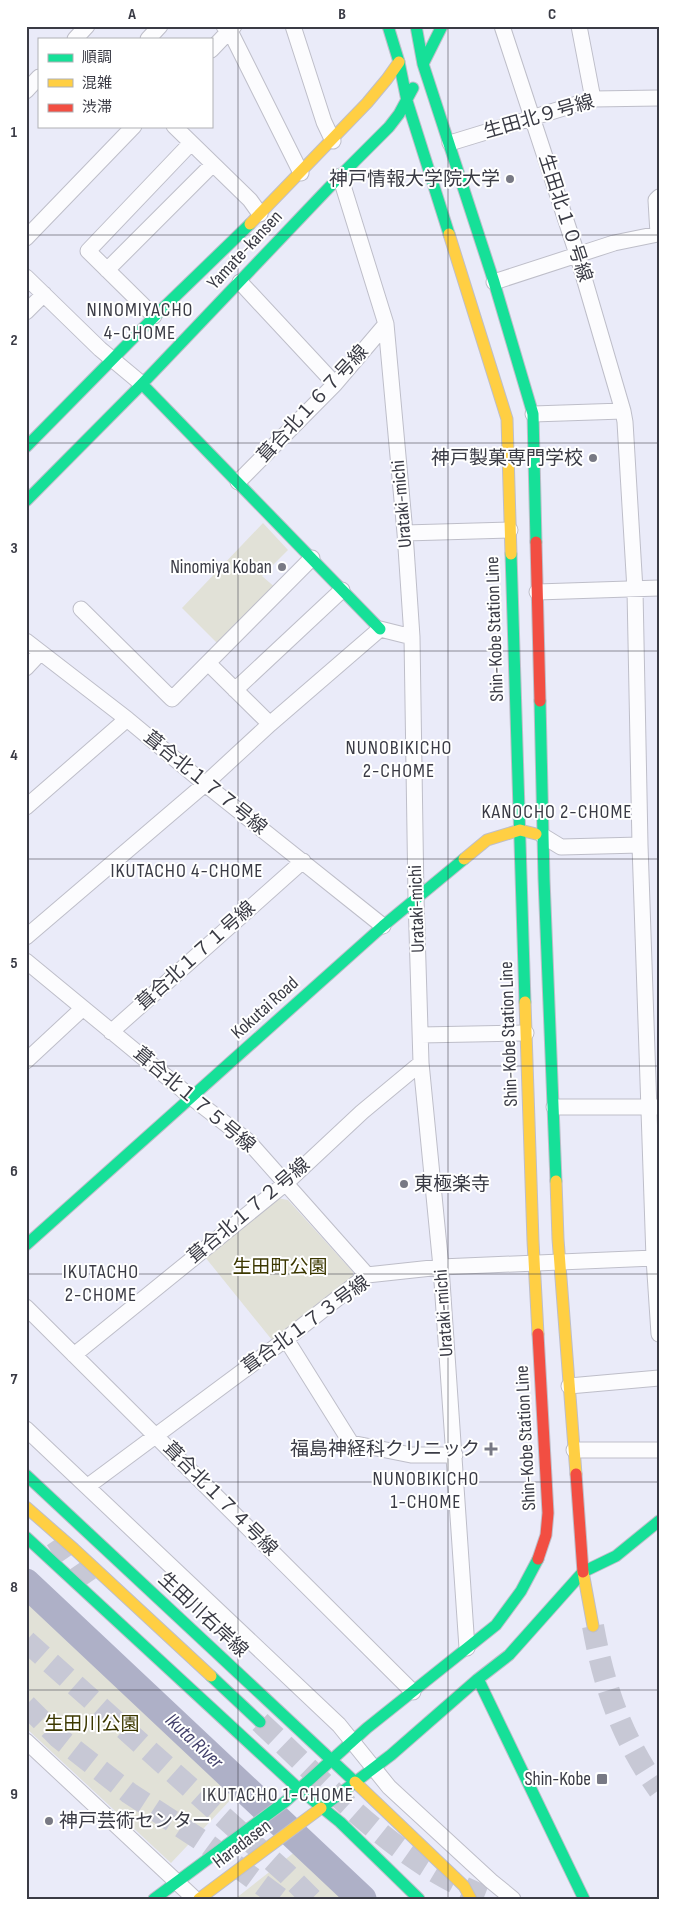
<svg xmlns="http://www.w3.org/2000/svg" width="685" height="1925" viewBox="0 0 685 1925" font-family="'Sofia Sans Condensed','Noto Sans JP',sans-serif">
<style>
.green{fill:#e1e1d7}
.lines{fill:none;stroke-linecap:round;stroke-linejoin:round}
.river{stroke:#aeb0c7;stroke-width:29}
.secondary-tunnel{stroke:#c7c8d5;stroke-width:22;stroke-dasharray:22 11;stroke-linecap:butt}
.street-casing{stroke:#bebec9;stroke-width:17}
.fast-casing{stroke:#bebec9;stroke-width:13}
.slow-casing{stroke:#bebec9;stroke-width:13}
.jam-casing{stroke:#bebec9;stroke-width:13}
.street{stroke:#fcfcfe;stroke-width:15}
.fast{stroke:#16e098;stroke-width:11}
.slow{stroke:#ffcf43;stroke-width:11}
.jam{stroke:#f24e42;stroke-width:11}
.grid{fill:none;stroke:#3a3b45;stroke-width:1;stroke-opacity:0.55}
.poi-dot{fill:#787984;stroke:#fff;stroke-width:2}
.labels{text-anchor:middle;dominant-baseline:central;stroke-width:4;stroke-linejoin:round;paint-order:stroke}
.street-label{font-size:19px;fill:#3a3b45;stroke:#fff}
.poi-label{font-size:19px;fill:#3a3b45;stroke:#fff;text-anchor:end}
.park-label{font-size:19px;fill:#3c3800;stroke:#fff}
.neighbourhood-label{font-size:20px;letter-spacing:1px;fill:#3a3b45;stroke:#fff}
.water-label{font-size:20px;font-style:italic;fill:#413f6a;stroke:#fff}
.neatline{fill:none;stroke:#3a3b45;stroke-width:2}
.grid-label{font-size:16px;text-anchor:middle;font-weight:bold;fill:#3a3b45}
</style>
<rect width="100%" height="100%" fill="#eaebf9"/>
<path class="green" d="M 263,523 L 288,550 L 262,576 L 277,589 L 220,646 L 182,608 Z
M 277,1198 L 288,1200 L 353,1272 L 353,1279 L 272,1340 L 205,1257 Z
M 26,1598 L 235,1795 L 171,1863 L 26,1728 Z
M 296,1851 L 348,1899 L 235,1899 Z"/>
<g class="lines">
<path class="river" d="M 26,1583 L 362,1899"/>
<path class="secondary-tunnel" d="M 56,1539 L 92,1592
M 593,1626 C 604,1687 622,1739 659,1790
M 26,1641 L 287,1874 L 312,1899
M 26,1705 L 58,1737 L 129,1793 L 204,1842 L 281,1899
M 260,1722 C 331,1788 398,1865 492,1899"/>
<g class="street-casing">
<path id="street" d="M 224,26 L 230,31 L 301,173
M 293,26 L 324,122 L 333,141
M 502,26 L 577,254 L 623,411 L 625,422 L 635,590 L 640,845 L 654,1258 L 659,1334
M 579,26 L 593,99
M 75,39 L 87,26
M 148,39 L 160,26
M 211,50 L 234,26
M 26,91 L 39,77
M 174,126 L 250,200 L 260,214
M 450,143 L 593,99 L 659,98
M 340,176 L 386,324 L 405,533 L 412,637 L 416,898 L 421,1063 L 441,1267 L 467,1648
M 26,238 L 134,126
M 107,270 L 213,164
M 26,277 L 100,349 L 142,384
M 240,282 L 335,384
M 494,282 L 614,243 L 658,234 L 656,200 L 659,197
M 26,312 L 44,294
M 154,316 L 88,251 L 191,143
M 533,414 L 623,411
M 238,482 L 335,384 L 386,324
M 405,533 L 510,530
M 537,592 L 659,588
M 81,609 L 172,699 L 312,558
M 26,641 L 127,719 L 205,784 L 383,926
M 208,663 L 270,724
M 26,668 L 40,653
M 235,690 L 342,590
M 26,807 L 127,719
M 543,836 L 561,847 L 640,845
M 26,937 L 205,784 L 270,724 L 380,629 L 412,637
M 26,961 L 191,1097 L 248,1141 L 367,1275
M 111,1032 L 303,861
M 421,1035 L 526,1033
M 26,1061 L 83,1008
M 554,1107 L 659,1107
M 26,1307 L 413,1692
M 286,1339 L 351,1443 L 411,1455 L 455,1455
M 74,1355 L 286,1183 L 362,1112 L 421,1063
M 569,1386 L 659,1378
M 26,1429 L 339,1725 L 389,1787 L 491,1881 L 513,1899
M 574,1450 L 659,1450
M 88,1486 L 286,1339 L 367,1275 L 441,1267 L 654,1258
M 26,1741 L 195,1899"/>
</g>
<g class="fast-casing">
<path id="fast" d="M 388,26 L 399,62 L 407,101 L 449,234
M 416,26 L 423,64 L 494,282 L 533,414 L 536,542
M 423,64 L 442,26
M 142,384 L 380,629
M 26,447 L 157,314 L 250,224
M 26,501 L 142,384 L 340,176 L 389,127 L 399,114 L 413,88
M 511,554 L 525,1002
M 540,701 L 544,879 L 556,1181
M 26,1245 L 383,926 L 464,859
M 26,1475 L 355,1782
M 26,1537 L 299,1789
M 211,1676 L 260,1722
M 478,1679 L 584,1899
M 309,1797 L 340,1822 L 419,1899
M 321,1808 L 391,1755 L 478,1679 L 509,1655 L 583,1572 L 616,1556 L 659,1521
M 154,1899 L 286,1801 L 367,1728 L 496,1625 L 521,1591 L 538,1559"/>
</g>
<g class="slow-casing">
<path id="slow" d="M 250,224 L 367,103 L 387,79 L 399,62
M 449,234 L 507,419 L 511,554
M 464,859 L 487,840 L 520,830 L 536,834
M 525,1002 L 533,1241 L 538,1334
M 556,1181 L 558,1239 L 576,1474
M 26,1507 L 74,1549 L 211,1676
M 583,1572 L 593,1626
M 355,1782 L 464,1886 L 471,1899
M 199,1899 L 321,1808"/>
</g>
<g class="jam-casing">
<path id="jam" d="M 536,542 L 540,701
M 576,1474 L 583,1572
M 538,1559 L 546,1535 L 548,1513 L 538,1334"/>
</g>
<use href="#street" class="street"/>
<use href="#fast" class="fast"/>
<use href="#slow" class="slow"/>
<use href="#jam" class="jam"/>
</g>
<path class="grid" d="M 238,26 L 238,1899M 448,26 L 448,1899M 26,235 L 659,235M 26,443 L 659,443M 26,651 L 659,651M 26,859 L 659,859M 26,1066 L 659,1066M 26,1274 L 659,1274M 26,1482 L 659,1482M 26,1690 L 659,1690"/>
<g class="poi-dot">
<circle cx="510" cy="179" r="5"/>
<circle cx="593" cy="458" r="5"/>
<circle cx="282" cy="567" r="5"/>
<circle cx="404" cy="1184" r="5"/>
<path d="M488.5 1441.5h5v5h5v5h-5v5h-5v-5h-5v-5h5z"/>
<rect x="596" y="1773" width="12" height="12" rx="2.5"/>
<circle cx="49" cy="1821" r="5"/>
</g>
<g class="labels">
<g class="street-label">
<text transform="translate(539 117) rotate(-16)">生田北９号線</text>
<text transform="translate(565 218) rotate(72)">生田北１０号線</text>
<text transform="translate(245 250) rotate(-47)">Yamate-kansen</text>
<text transform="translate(313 404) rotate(-47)">葺合北１６７号線</text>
<text transform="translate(402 504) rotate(-95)">Urataki-michi</text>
<text transform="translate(495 629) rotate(-92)">Shin-Kobe Station Line</text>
<text transform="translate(205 783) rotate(39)">葺合北１７７号線</text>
<text transform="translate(417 909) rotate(-92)">Urataki-michi</text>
<text transform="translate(196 956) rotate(-42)">葺合北１７１号線</text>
<text transform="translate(265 1008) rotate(-42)">Kokutai Road</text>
<text transform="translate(509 1034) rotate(-92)">Shin-Kobe Station Line</text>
<text transform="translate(194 1100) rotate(40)">葺合北１７５号線</text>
<text transform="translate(249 1211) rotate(-40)">葺合北１７２号線</text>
<text transform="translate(444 1313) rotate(-94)">Urataki-michi</text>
<text transform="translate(306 1325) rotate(-36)">葺合北１７３号線</text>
<text transform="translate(526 1438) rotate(-93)">Shin-Kobe Station Line</text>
<text transform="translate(220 1499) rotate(45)">葺合北１７４号線</text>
<text transform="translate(203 1615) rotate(43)">生田川右岸線</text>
<text transform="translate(242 1844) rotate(-37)">Haradasen</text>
</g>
<g class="poi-label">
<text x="500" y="179">神戸情報大学院大学</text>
<text x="583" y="458">神戸製菓専門学校</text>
<text x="272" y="567">Ninomiya Koban</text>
<text x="414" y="1184" text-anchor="start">東極楽寺</text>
<text x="480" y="1449">福島神経科クリニック</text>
<text x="591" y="1779">Shin-Kobe</text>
<text x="59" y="1821" text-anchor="start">神戸芸術センター</text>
</g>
<g class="park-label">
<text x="280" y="1267">生田町公園</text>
<text x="92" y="1724">生田川公園</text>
</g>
<g class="neighbourhood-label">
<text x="140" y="310">NINOMIYACHO<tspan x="140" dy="23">4-CHOME</tspan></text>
<text x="399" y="748">NUNOBIKICHO<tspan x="399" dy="23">2-CHOME</tspan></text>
<text x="557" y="812">KANOCHO 2-CHOME</text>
<text x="187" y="871">IKUTACHO 4-CHOME</text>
<text x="101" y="1272">IKUTACHO<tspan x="101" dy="23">2-CHOME</tspan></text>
<text x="426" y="1479">NUNOBIKICHO<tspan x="426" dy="23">1-CHOME</tspan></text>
<text x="278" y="1795">IKUTACHO 1-CHOME</text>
</g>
<g class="water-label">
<text transform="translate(194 1741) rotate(43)">Ikuta River</text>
</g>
</g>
<rect width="685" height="1925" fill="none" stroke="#ffffff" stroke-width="55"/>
<rect x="38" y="38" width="175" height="90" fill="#ffffff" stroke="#b0b1b5"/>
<rect x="48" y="54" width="25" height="8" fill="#16e098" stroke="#b0b1b5"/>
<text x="82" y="62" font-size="15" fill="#3a3b45">順調</text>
<rect x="48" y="79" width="25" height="8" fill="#ffcf43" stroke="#b0b1b5"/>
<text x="82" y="88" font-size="15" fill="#3a3b45">混雑</text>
<rect x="48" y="104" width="25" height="8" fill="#f24e42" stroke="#b0b1b5"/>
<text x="82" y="112" font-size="15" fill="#3a3b45">渋滞</text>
<rect x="28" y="28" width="630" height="1870" class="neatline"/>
<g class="grid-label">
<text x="132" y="19">A</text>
<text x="342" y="19">B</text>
<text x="552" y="19">C</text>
<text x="14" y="137">1</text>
<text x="14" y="345">2</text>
<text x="14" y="553">3</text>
<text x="14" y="760">4</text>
<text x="14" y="968">5</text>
<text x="14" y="1176">6</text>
<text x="14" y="1384">7</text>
<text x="14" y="1592">8</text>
<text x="14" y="1799">9</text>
</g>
</svg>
